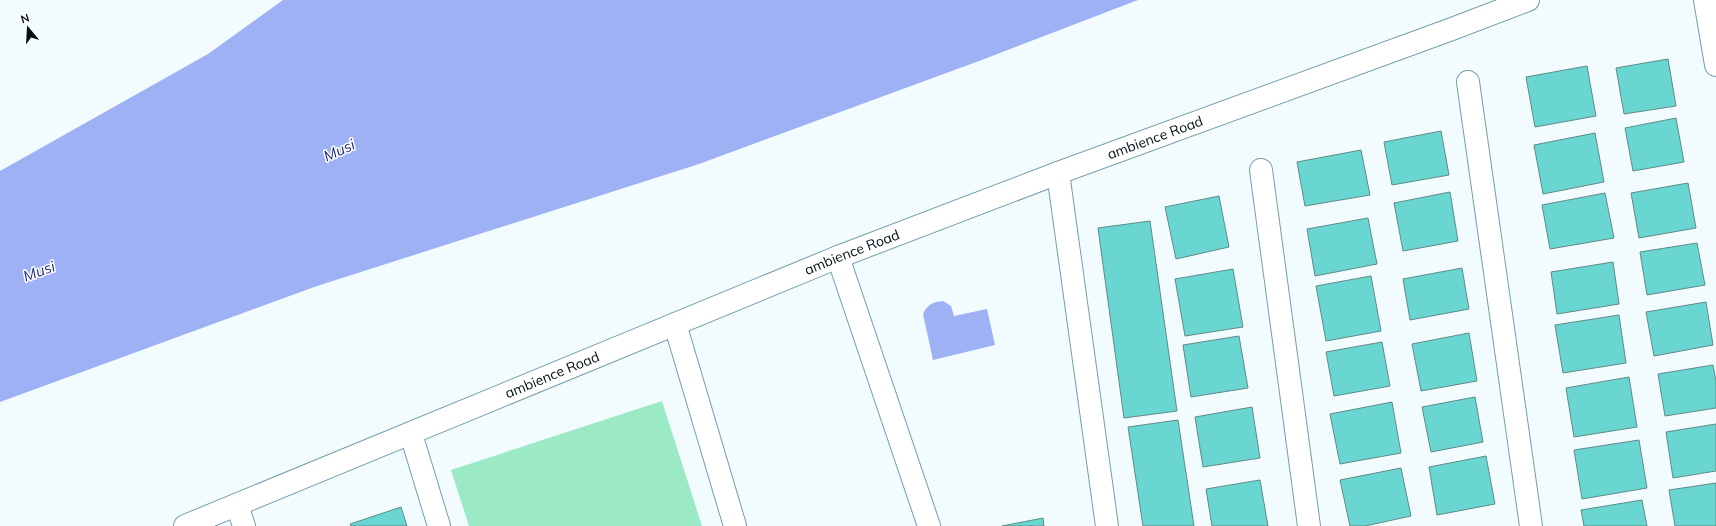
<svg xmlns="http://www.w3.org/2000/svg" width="1716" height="526" viewBox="0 0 1716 526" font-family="Mulish,sans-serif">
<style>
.green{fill:#9ce9c6}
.water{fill:#9db1f4}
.building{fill:#6ad6d1;stroke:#5e8b88}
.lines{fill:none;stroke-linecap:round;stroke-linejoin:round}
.minor-casing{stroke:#749fab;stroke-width:24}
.tertiary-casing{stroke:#749fab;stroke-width:24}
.minor{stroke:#fff;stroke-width:22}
.tertiary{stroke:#fff;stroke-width:22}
.labels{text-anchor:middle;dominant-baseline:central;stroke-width:3;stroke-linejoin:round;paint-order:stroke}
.street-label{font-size:14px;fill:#021015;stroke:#fff}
.water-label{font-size:15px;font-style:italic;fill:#202b77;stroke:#fff}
</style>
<rect width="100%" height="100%" fill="#f2fbfe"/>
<path class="green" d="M 662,401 L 702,526 L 469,526 L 451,470 Z"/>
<path class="water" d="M 283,0 L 1138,0 L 979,61 L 699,164 L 317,286 L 0,402 L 0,171 L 208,54 Z
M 943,301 L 951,306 L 954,316 L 987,309 L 995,345 L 933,360 L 923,314 C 928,304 932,302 943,301 Z"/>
<path class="building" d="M 1668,59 L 1676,106 L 1624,114 L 1616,68 Z
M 1587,66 L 1596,116 L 1535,127 L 1526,77 Z
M 1676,118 L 1684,162 L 1633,171 L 1625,128 Z
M 1441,131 L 1449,175 L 1392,185 L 1384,142 Z
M 1595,133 L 1604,182 L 1543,194 L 1534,145 Z
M 1361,150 L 1370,195 L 1305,206 L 1297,162 Z
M 1688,183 L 1696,228 L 1639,238 L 1631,193 Z
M 1450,192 L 1458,241 L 1403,251 L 1394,203 Z
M 1605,193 L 1614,238 L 1550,249 L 1542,205 Z
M 1219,196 L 1229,247 L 1176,259 L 1165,207 Z
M 1368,218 L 1377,264 L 1315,276 L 1307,229 Z
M 1150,221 L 1177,411 L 1124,418 L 1098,228 Z
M 1697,243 L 1705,285 L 1647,295 L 1640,252 Z
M 1613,262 L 1619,304 L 1557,314 L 1551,272 Z
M 1462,268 L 1469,309 L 1410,320 L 1403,279 Z
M 1233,269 L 1243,327 L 1185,336 L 1175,279 Z
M 1371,276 L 1381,331 L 1326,341 L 1316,286 Z
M 1706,302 L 1713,345 L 1654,356 L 1646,312 Z
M 1619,315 L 1626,363 L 1563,373 L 1555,325 Z
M 1469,333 L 1477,381 L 1421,391 L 1412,344 Z
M 1239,336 L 1248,388 L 1191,397 L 1183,345 Z
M 1382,342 L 1390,386 L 1334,396 L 1326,352 Z
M 1713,365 L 1716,381 L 1716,408 L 1665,416 L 1658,374 Z
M 1629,377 L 1637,427 L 1574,437 L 1566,388 Z
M 1475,397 L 1483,442 L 1431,452 L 1422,407 Z
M 1392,402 L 1401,453 L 1340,464 L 1330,414 Z
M 1252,407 L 1260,458 L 1203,467 L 1195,417 Z
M 1178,420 L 1194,526 L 1143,526 L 1128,427 Z
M 1716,424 L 1716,471 L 1673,478 L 1666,432 Z
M 1639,440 L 1647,488 L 1582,499 L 1574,450 Z
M 1486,456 L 1495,504 L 1437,515 L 1429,467 Z
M 1401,468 L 1411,516 L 1365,526 L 1350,526 L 1340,480 Z
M 1260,480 L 1268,526 L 1212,526 L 1206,489 Z
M 1716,483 L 1716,526 L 1675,526 L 1669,490 Z
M 1642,500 L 1647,526 L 1584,526 L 1581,510 Z
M 401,507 L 407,526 L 351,526 L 350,524 Z
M 1043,518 L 1044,526 L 1002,526 Z"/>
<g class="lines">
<g class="minor-casing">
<path id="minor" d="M 1705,0 L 1716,65
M 1468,82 L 1531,526
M 1261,170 L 1309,526
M 1058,173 L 1107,526
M 838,257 L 929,526
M 675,324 L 735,526
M 411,434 L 439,526
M 237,505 L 244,526"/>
</g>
<g class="tertiary-casing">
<g id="tertiary">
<path id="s1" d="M 185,526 L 838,257 L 1058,173 L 1452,29 L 1528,0"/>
</g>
</g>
<use href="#minor" class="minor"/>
<use href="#tertiary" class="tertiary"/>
</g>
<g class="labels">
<g class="street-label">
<text stroke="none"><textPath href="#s1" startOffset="1045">ambience Road</textPath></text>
<text stroke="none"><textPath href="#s1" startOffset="721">ambience Road</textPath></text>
<text stroke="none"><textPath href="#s1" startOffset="397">ambience Road</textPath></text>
</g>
<g class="water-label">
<text transform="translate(339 150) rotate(-24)">Musi</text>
<text transform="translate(39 271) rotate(-20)">Musi</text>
</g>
</g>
<g transform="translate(28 28) rotate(342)" stroke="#ffffff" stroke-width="3" paint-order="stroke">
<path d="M0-3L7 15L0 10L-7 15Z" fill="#021015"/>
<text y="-6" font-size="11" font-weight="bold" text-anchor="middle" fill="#021015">N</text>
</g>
</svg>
